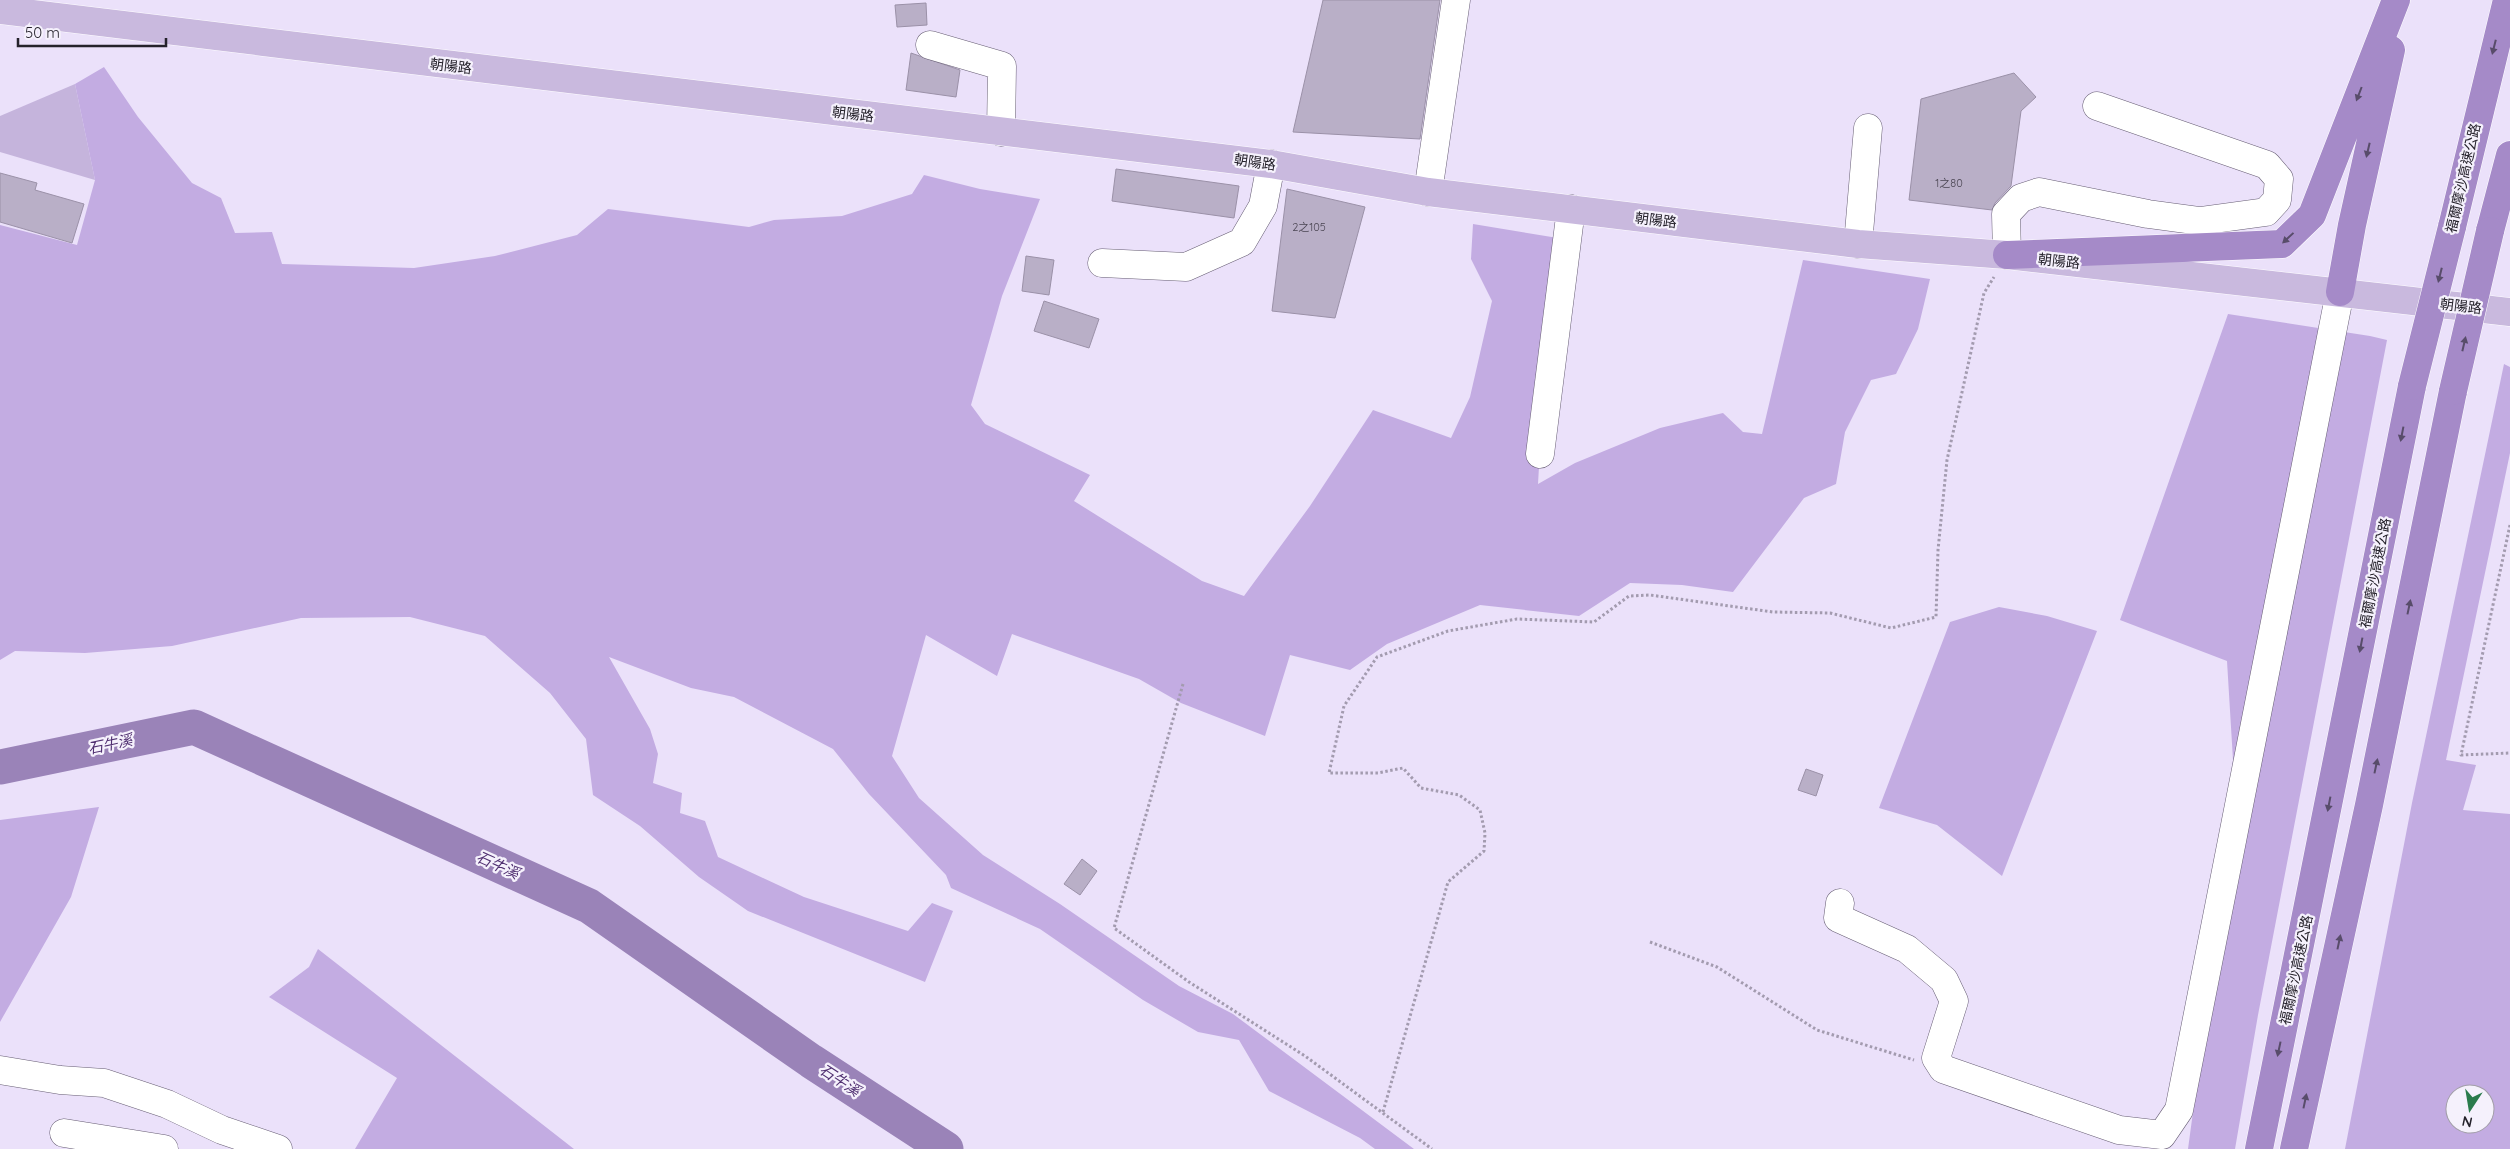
<svg xmlns="http://www.w3.org/2000/svg" width="2510" height="1149" viewBox="0 0 2510 1149" font-family="Quicksand,'Noto Sans TC',sans-serif">
<style>
.green{fill:#c5b4dc}
.forest{fill:#c3ace2;fill-rule:evenodd}
.lines{fill:none;stroke-linecap:round;stroke-linejoin:round}
.river{stroke:#9a83b8;stroke-width:35}
.building{fill:#b9afc7;stroke:#9b91a8}
.minor-casing{stroke:#675e74;stroke-width:29}
.major-casing{stroke:#fff;stroke-width:29}
.highway-casing{stroke:#fff;stroke-width:29}
.path{stroke:#a39baf;stroke-width:3;stroke-dasharray:2.5 2.5;stroke-linecap:butt}
.minor{stroke:#fff;stroke-width:28}
.major{stroke:#c9b9de;stroke-width:28}
.highway{stroke:#a58ac8;stroke-width:28}
.highway-bridge-casing{stroke:#fff;stroke-width:29;stroke-linecap:butt}
.highway-bridge{stroke:#a58ac8;stroke-width:28}
.oneway{fill:#584c6a}
.labels{text-anchor:middle;dominant-baseline:central;stroke-width:4.5;stroke-linejoin:round;paint-order:stroke}
.number-label{font-size:11px;fill:#4a4552}
.street-label{font-size:14px;fill:#25222b;stroke:#f5f1fc}
.water-label{font-size:15px;font-style:italic;fill:#513172;stroke:#f5f1fc}
</style>
<rect width="100%" height="100%" fill="#ebe1fa"/>
<path class="green" d="M 75,84 L 95,180 L 0,152 L 0,116 Z"/>
<path class="forest" d="M 104,67 L 138,117 L 192,183 L 221,198 L 235,233 L 272,232 L 282,264 L 414,268 L 495,256 L 577,235 L 608,209 L 749,227 L 774,220 L 842,216 L 912,194 L 924,175 L 980,189 L 1040,199 L 1002,296 L 971,405 L 985,424 L 1090,475 L 1074,501 L 1202,581 L 1244,596 L 1310,506 L 1373,410 L 1451,438 L 1470,397 L 1492,301 L 1471,259 L 1473,224 L 1564,239 L 1547,327 L 1538,484 L 1575,463 L 1660,428 L 1723,413 L 1743,432 L 1762,434 L 1803,260 L 1930,279 L 1918,329 L 1896,374 L 1871,380 L 1845,432 L 1836,484 L 1804,498 L 1733,592 L 1682,585 L 1630,583 L 1579,616 L 1480,605 L 1387,644 L 1350,670 L 1290,655 L 1265,736 L 1181,703 L 1139,679 L 1012,634 L 997,676 L 926,635 L 892,756 L 919,798 L 983,855 L 1060,904 L 1179,986 L 1233,1014 L 1414,1149 L 1375,1149 L 1360,1138 L 1269,1091 L 1239,1040 L 1198,1032 L 1143,1000 L 1040,929 L 951,888 L 946,875 L 869,794 L 833,749 L 734,697 L 691,688 L 609,657 L 650,729 L 658,754 L 653,783 L 682,793 L 680,813 L 705,821 L 718,857 L 804,897 L 908,931 L 932,903 L 953,911 L 925,982 L 748,911 L 699,877 L 640,826 L 593,795 L 586,739 L 550,693 L 485,636 L 410,617 L 301,618 L 172,646 L 85,653 L 15,651 L 0,660 L 0,225 L 77,245 L 95,180 L 75,84 Z
M 2228,314 L 2370,336 L 2387,340 L 2258,1015 L 2235,1149 L 2188,1149 L 2217,934 L 2233,760 L 2227,661 L 2120,620 Z
M 2504,364 L 2510,367 L 2510,453 L 2446,760 L 2476,765 L 2463,810 L 2510,814 L 2510,1149 L 2345,1149 L 2412,803 ZM 2455,1094 L 2485,1094 L 2485,1124 L 2455,1124 Z
M 1999,607 L 2047,616 L 2097,631 L 2002,876 L 1937,825 L 1879,808 L 1950,622 Z
M 99,807 L 71,897 L 0,1022 L 0,820 Z
M 318,949 L 574,1149 L 355,1149 L 397,1078 L 269,997 L 309,967 Z"/>
<g class="lines">
<path class="river" d="M 0,767 L 194,727 L 589,906 L 811,1061 L 946,1149"/>
</g>
<path class="building" d="M 1323,0 L 1440,0 L 1420,139 L 1293,132 Z
M 926,3 L 927,25 L 897,27 L 895,5 Z
M 911,53 L 960,70 L 956,97 L 906,90 Z
M 2014,73 L 2036,97 L 2021,111 L 2011,186 L 1995,203 L 1992,210 L 1909,200 L 1921,99 Z
M 1116,169 L 1239,186 L 1234,218 L 1112,201 Z
M 0,173 L 37,183 L 35,190 L 84,204 L 72,243 L 0,222 Z
M 1287,189 L 1365,207 L 1335,318 L 1272,311 Z
M 1026,256 L 1054,260 L 1049,295 L 1022,291 Z
M 1044,301 L 1099,319 L 1089,348 L 1034,331 Z
M 1806,769 L 1823,775 L 1816,796 L 1798,790 Z
M 1082,859 L 1097,871 L 1080,895 L 1064,884 Z"/>
<g class="lines">
<g class="minor-casing">
<path id="minor" d="M 930,45 L 1002,66 L 1001,132
M 1428,192 L 1456,0
M 1858,244 L 1868,128
M 2007,255 L 2006,214 L 2021,198 L 2039,192 L 2148,214 L 2200,221 L 2266,212 L 2277,200 L 2279,179 L 2267,165 L 2097,106
M 1102,263 L 1186,267 L 1242,242 L 1263,206 L 1271,164
M 1540,454 L 1571,209
M 1840,903 L 1838,918 L 1907,949 L 1944,980 L 1954,1001 L 1936,1058 L 1943,1069 L 2119,1130 L 2162,1135 L 2179,1110 L 2340,292
M 0,1070 L 60,1080 L 104,1083 L 167,1104 L 222,1130 L 278,1149
M 64,1133 L 164,1149"/>
</g>
<g class="major-casing">
<path id="major" d="M 0,10 L 1271,164 L 1428,192 L 1858,244 L 2007,255 L 2510,312"/>
</g>
<g class="highway-casing">
<path id="highway" d="M 2452,227 L 2507,0
M 2490,231 L 2510,155
M 2007,255 L 2282,244 L 2312,215 L 2396,0
M 2340,292 L 2352,225 L 2391,50
M 2259,1149 L 2412,386
M 2294,1149 L 2369,805 L 2453,391"/>
</g>
<path class="path" d="M 2510,525 L 2461,755 L 2510,753
M 1183,684 L 1114,928 L 1189,982 L 1305,1056 L 1432,1149
M 1650,942 L 1717,967 L 1817,1030 L 1914,1060
M 1383,1112 L 1448,882 L 1484,851 L 1485,833 L 1480,810 L 1459,795 L 1421,788 L 1403,768 L 1378,773 L 1329,773 L 1344,706 L 1377,657 L 1448,631 L 1517,619 L 1594,622 L 1629,596 L 1650,595 L 1773,612 L 1830,613 L 1891,628 L 1936,617 L 1938,550 L 1947,460 L 1984,293 L 1994,277"/>
<use href="#minor" class="minor"/>
<use href="#major" class="major"/>
<use href="#highway" class="highway"/>
<g class="highway-bridge-casing">
<path id="highway-bridge" d="M 2412,386 L 2452,227
M 2453,391 L 2490,231"/>
</g>
<use href="#highway-bridge" class="highway-bridge"/>
</g>
<defs><path id="oneway-solid" d="M-6-.8H1V-3.2L6.5 0L1 3.2V.8H-6Z" transform="scale(1.25)"/></defs>
<g class="oneway">
<use href="#oneway-solid" transform="translate(2494 47) rotate(104)"/>
<use href="#oneway-solid" transform="translate(2359 94) rotate(111)"/>
<use href="#oneway-solid" transform="translate(2368 150) rotate(103)"/>
<use href="#oneway-solid" transform="translate(2288 238) rotate(137)"/>
<use href="#oneway-solid" transform="translate(2440 275) rotate(104)"/>
<use href="#oneway-solid" transform="translate(2464 344) rotate(-77)"/>
<use href="#oneway-solid" transform="translate(2402 434) rotate(101)"/>
<use href="#oneway-solid" transform="translate(2409 607) rotate(-78)"/>
<use href="#oneway-solid" transform="translate(2361 645) rotate(101)"/>
<use href="#oneway-solid" transform="translate(2376 766) rotate(-78)"/>
<use href="#oneway-solid" transform="translate(2329 804) rotate(101)"/>
<use href="#oneway-solid" transform="translate(2339 942) rotate(-78)"/>
<use href="#oneway-solid" transform="translate(2279 1049) rotate(102)"/>
<use href="#oneway-solid" transform="translate(2305 1101) rotate(-78)"/>
</g>
<g class="labels">
<g class="number-label">
<text x="1949" y="183">1之80</text>
<text x="1309" y="227">2之105</text>
</g>
<g class="street-label">
<text transform="translate(451 66) rotate(7)">朝陽路</text>
<text transform="translate(853 114) rotate(7)">朝陽路</text>
<text transform="translate(1255 162) rotate(8)">朝陽路</text>
<text transform="translate(2463 178) rotate(-77)">福爾摩沙高速公路</text>
<text transform="translate(1656 220) rotate(7)">朝陽路</text>
<text transform="translate(2059 261) rotate(6)">朝陽路</text>
<text transform="translate(2461 306) rotate(7)">朝陽路</text>
<text transform="translate(2375 573) rotate(-79)">福爾摩沙高速公路</text>
<text transform="translate(2296 970) rotate(-78)">福爾摩沙高速公路</text>
</g>
<g class="water-label">
<text transform="translate(110 744) rotate(-12)">石牛溪</text>
<text transform="translate(498 865) rotate(24)">石牛溪</text>
<text transform="translate(840 1080) rotate(33)">石牛溪</text>
</g>
</g>
<g transform="translate(2470 1109) rotate(192)"><circle r="24" fill="#f5f1fc" stroke="#a29ea8"/>
<path d="M0-4L9 19L0 12L-9 19Z" fill="#2a7b4c"/>
<text y="-8" font-size="14" font-weight="bold" text-anchor="middle" fill="#25222b">N</text>
</g>
<path d="M18 38v8h148v-8" fill="none" stroke="#25222b" stroke-width="2.5"/>
<text x="25" y="38" font-size="15" fill="#25222b" stroke="#f5f1fc" stroke-width="4" paint-order="stroke">50 m</text>
</svg>
